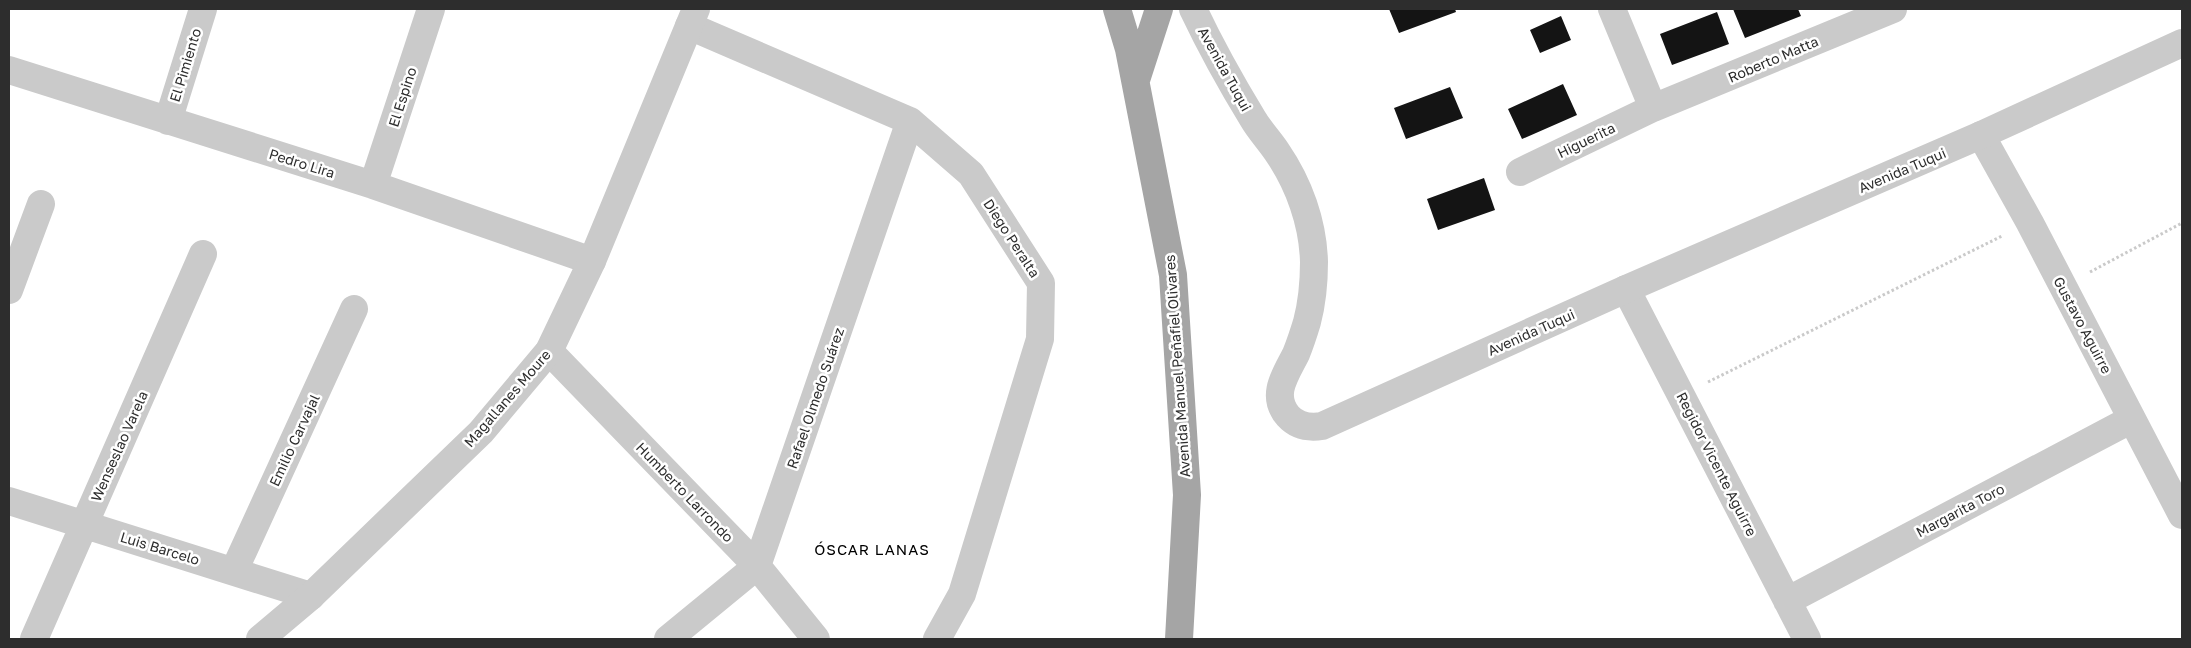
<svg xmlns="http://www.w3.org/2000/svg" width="2191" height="648" viewBox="0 0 2191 648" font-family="'Golos Text',sans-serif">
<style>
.building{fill:#141414}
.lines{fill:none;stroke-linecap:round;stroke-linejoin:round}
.path{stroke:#cacaca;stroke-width:3;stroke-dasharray:2.5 2.5;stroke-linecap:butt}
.minor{stroke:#cacaca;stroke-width:28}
.tertiary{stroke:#cacaca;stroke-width:28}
.primary{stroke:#a5a5a5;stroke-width:28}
.labels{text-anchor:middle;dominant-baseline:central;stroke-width:5;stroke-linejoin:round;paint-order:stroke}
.street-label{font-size:14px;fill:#2d2d2d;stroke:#fff}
.neighbourhood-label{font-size:15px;letter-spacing:1px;fill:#000;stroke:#fff}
</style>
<rect width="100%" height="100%" fill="#fff"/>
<path class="building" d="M 1389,9 L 1455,9 L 1456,12 L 1399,33 Z
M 1733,9 L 1798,9 L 1801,16 L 1745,38 Z
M 1717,12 L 1729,44 L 1672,65 L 1660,34 Z
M 1561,16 L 1571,40 L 1540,53 L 1530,30 Z
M 1563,84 L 1577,115 L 1522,139 L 1508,109 Z
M 1450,87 L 1463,118 L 1406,139 L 1394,108 Z
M 1484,178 L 1495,210 L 1438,230 L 1427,199 Z"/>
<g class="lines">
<path class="path" d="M 2090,272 L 2182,223
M 1708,382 L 2002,236"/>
<path class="minor" d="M 1612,9 L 1653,108
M 689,26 L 910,121 L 971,174 L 1041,283 L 1040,339 L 962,594 L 937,639
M 9,70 L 373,185 L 592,261
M 168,121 L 203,9
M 1981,135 L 2030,223 L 2182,515
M 1520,172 L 1653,108 L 1893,9
M 373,185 L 431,9
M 1626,289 L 1807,639
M 9,290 L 41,204
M 549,351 L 757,566 L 816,639
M 9,501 L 311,596
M 234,571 L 354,309
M 1787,601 L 2132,419
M 34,639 L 203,254
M 668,639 L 757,566 L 910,121"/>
<path class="tertiary" d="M 1193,9 C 1211,47 1231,83 1253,119 C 1260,131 1269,140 1277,152 C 1299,184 1313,223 1314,262 C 1314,281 1312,303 1307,322 C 1304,332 1300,344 1296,354 C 1286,374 1270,395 1288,416 C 1297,426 1309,428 1322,426 L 1626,289 L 1981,135 L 2182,43
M 260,639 L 311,596 L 481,432 L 549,351 L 592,261 L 696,9"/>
<path class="primary" d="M 1117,9 L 1129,49 L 1173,275 L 1187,495 L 1179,639
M 1136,80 L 1159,9"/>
</g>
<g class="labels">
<g class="street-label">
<text transform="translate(1773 59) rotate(-23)">Roberto Matta</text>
<text transform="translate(185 65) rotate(-73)">El Pimiento</text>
<text transform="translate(1225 69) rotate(61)">Avenida Tuqui</text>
<text transform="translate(402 97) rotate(-72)">El Espino</text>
<text transform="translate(1586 140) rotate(-26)">Higuerita</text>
<text transform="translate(302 163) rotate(17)">Pedro Lira</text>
<text transform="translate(1902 170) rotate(-23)">Avenida Tuqui</text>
<text transform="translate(1012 238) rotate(57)">Diego Peralta</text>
<text transform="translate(2083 325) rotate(62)">Gustavo Aguirre</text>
<text transform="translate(1531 332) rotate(-24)">Avenida Tuqui</text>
<text transform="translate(1177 366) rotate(-94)">Avenida Manuel Peñafiel Olivares</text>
<text transform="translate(507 398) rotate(-49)">Magallanes Moure</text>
<text transform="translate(815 398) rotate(-71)">Rafael Olmedo Suárez</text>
<text transform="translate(294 440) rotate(-65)">Emilio Carvajal</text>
<text transform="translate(119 446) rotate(-66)">Wenseslao Varela</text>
<text transform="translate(1717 464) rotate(63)">Regidor Vicente Aguirre</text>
<text transform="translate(685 492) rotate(46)">Humberto Larrondo</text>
<text transform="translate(1960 510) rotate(-28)">Margarita Toro</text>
<text transform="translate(160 548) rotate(17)">Luis Barcelo</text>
</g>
<g class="neighbourhood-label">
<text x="872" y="549">ÓSCAR LANAS</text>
</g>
</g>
<rect width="2191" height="648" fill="none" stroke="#2d2d2d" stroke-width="20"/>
</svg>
